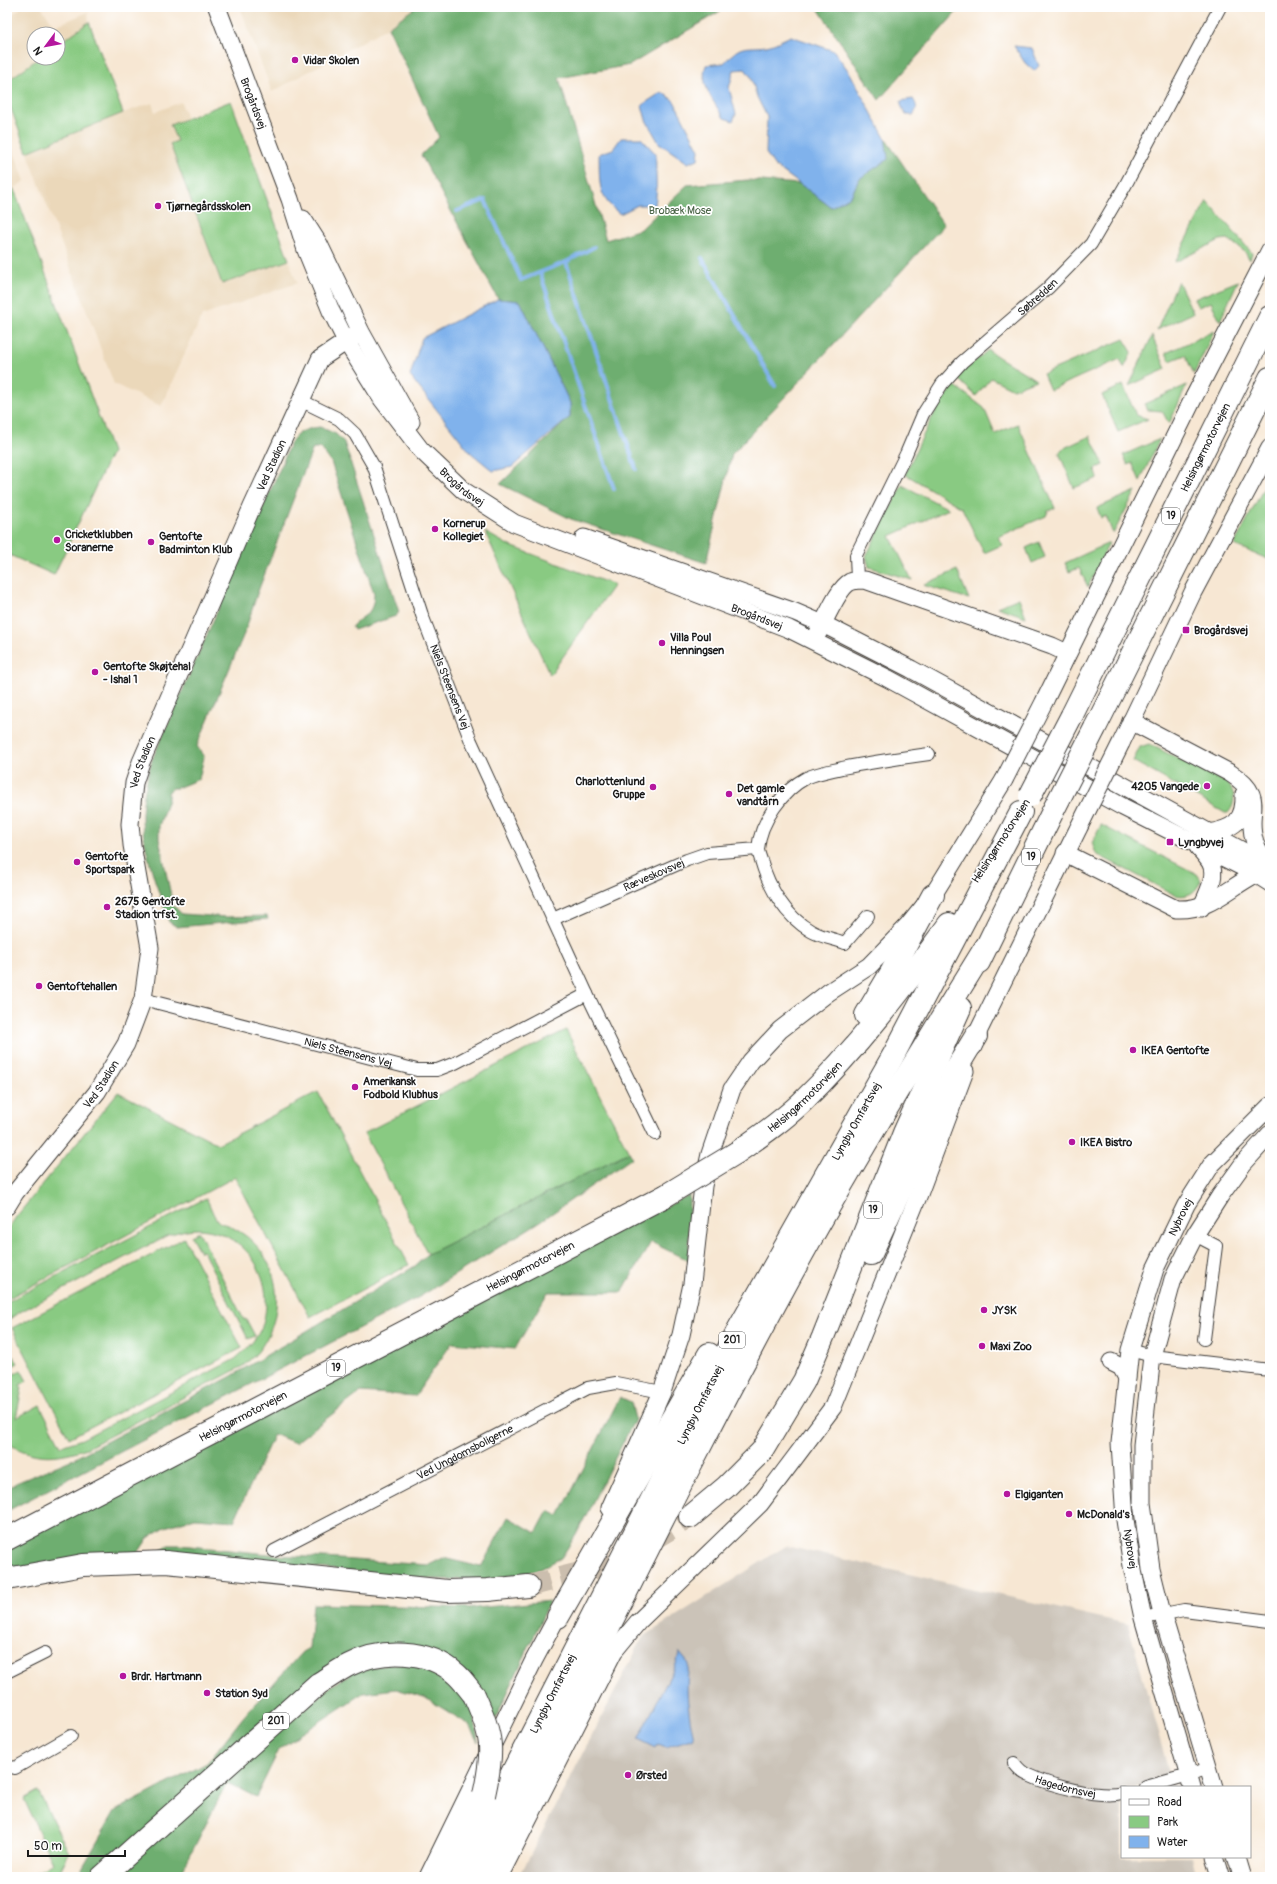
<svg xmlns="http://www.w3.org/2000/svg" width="1277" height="1884" viewBox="0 0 1277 1884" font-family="Pangolin,sans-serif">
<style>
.built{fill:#ebd8ba;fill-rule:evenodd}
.industrial{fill:#cbc3b8}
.green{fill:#89ca82;stroke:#52734f}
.forest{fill:#6eae70;stroke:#456546}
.water{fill:#80b2ec;stroke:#4e6784}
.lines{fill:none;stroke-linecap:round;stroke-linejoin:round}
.stream{stroke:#80b2ec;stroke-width:4}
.highway-tunnel{stroke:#cbbeae;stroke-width:22;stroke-dasharray:22 11;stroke-linecap:butt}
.street-casing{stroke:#3d3a37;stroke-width:14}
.secondary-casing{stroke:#3d3a37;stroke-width:19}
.highway-casing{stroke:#3d3a37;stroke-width:24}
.street{stroke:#fff;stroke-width:12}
.secondary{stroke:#fff;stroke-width:17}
.highway{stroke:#fff;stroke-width:22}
.secondary-bridge-casing{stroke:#3d3a37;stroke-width:19;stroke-linecap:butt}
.highway-bridge-casing{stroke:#3d3a37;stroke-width:24;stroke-linecap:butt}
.secondary-bridge{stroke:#fff;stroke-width:17}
.highway-bridge{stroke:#fff;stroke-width:22}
.poi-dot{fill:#b5179e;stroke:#fff;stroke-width:1.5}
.labels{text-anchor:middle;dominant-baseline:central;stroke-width:3.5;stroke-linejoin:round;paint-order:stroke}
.shield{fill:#fff;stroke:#606060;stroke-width:1}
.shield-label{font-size:10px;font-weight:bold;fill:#1c1c1c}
.poi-label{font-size:11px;font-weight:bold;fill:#1c1c1c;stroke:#fff;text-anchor:start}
.street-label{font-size:11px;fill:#1c1c1c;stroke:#fff}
.park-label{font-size:11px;fill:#486245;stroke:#fff}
</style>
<rect width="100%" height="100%" fill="#fff"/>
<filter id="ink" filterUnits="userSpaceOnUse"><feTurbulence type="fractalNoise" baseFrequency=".025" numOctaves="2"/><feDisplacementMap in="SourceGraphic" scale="8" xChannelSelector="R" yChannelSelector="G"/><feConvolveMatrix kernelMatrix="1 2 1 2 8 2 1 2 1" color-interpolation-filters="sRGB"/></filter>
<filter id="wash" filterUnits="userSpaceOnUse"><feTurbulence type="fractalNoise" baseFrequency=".012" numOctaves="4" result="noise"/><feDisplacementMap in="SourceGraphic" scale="16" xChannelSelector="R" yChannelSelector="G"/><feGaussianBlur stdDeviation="0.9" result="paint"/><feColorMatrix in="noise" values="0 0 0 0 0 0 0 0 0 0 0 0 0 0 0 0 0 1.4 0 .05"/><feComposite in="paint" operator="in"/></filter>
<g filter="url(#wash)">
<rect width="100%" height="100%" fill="#f7e7d3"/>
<path class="built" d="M 22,7 L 41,7 L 55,26 L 88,12 L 89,22 L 123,113 L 152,103 L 155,112 L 181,102 L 187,119 L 231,101 L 297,283 L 202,316 L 161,406 L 114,384 L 7,98 L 7,18 ZM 34,34 L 58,34 L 58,58 L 34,58 Z
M 240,7 L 416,7 L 388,27 L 272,92 Z
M 7,134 L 25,181 L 7,194 Z"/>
<path class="industrial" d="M 786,1546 L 1128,1624 L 1173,1787 L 1122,1787 L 1122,1857 L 1192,1857 L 1197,1877 L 519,1877 L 643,1637 Z"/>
<path class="green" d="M 89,22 L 123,113 L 27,152 L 7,98 L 7,81 L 39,58 L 58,58 L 58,44 Z
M 231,101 L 289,260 L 222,284 L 170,144 L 177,141 L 170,125 Z
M 14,189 L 112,452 L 54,575 L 7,554 L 7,194 Z
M 1207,201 L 1252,253 L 1250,260 L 1245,252 L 1228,239 L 1220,240 L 1175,262 Z
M 1178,281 L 1193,313 L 1157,330 Z
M 1238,281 L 1220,321 L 1211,302 L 1198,307 L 1194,299 Z
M 1214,331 L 1194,374 L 1185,355 L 1170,361 L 1166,353 Z
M 1152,336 L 1166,369 L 1129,386 Z
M 1124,339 L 1132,352 L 1124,368 L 1120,359 L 1050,390 L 1043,374 Z
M 988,350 C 1003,361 1020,369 1036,380 L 1013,389 L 991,378 L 976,396 L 957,378 L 963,371 Z
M 954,385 L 984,408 L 995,434 L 1018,424 L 1055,508 L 1048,511 L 1046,516 L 998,537 L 1002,545 L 984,553 L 962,508 L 905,474 C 920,444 932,410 954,385 Z
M 1123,385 L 1136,415 L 1148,419 L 1118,432 L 1102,395 Z
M 1187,385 L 1169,424 L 1162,411 L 1148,410 L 1144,404 Z
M 1090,436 L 1104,465 L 1095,469 L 1098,478 L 1074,488 L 1059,453 L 1062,449 Z
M 1160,439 L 1140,481 L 1132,463 L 1128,465 L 1123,455 Z
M 1270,476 L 1270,560 L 1234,545 Z
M 902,485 L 949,509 L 890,536 L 912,580 L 869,567 L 866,556 Z
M 1136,491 L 1113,534 L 1106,516 L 1101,518 L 1097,508 Z
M 485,532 L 508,545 L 614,585 L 550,675 Z
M 1039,542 L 1045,557 L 1032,563 L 1026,548 Z
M 1109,543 L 1088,587 L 1079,568 L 1069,572 L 1065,563 Z
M 957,570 L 969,599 L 923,585 Z
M 1019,598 L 1026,617 L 997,607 Z
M 1149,744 L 1227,783 C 1236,792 1236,804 1228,813 L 1225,813 L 1133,761 L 1140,747 Z
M 1101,825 L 1197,874 L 1201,880 C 1197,892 1188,898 1175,895 L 1096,854 L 1092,843 Z
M 566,1030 L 629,1152 L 428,1254 L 364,1133 Z
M 118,1092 L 218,1144 L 318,1092 L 409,1265 L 310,1317 L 235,1177 L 7,1299 L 7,1231 L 16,1217 Z
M 206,1198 C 210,1204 213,1217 219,1222 C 221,1224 225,1224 228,1225 C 237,1230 246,1235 253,1242 C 281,1269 284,1314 262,1346 C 257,1354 250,1360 243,1366 L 87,1448 C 57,1458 35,1460 7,1443 L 7,1360 L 13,1356 L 18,1363 L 9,1368 L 15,1374 L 21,1370 L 27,1381 L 20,1385 L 22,1388 L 16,1418 L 40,1405 L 61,1446 L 82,1439 L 235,1359 C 247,1349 259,1337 263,1323 C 276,1278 246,1231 198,1229 C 187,1229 178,1232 168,1235 L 18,1313 L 7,1321 L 7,1302 Z
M 199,1232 L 244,1320 L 246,1319 L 255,1336 L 248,1339 L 203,1251 L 200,1252 L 191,1236 Z
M 184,1238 L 242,1348 L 69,1438 L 12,1328 Z
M 38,1791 L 69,1853 L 57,1877 L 29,1877 L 53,1863 L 24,1799 Z"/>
<path class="forest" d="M 416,7 L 727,7 L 630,65 L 559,78 L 606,240 L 641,229 L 687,185 L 748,180 L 800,184 L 831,207 L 851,196 L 859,179 L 887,159 L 885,138 L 944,225 L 732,454 L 706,563 L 571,519 L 500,484 L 570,417 L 570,403 L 520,301 L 498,299 L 421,155 L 439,137 L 388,27 Z
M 817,7 L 961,7 L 879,100 Z
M 320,427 L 336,434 L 344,442 L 399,612 L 396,616 L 354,630 L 352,626 C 365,613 373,616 374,594 L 331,462 L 321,448 L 313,448 L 257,594 L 246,629 L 197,746 L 204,757 L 199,779 L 177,788 L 172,788 L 168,793 L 168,799 L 159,826 L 159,839 L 173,905 L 182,914 L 227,917 L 267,916 L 268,919 L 177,927 L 169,922 C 159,893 141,845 142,814 C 143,796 147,778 152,760 L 282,464 C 291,440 293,430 320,427 Z
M 629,1152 L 632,1158 L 541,1221 L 421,1296 L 7,1511 L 7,1489 L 16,1483 L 73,1459 L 230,1377 L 415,1266 L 428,1254 Z
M 689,1195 L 689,1261 L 651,1242 L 622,1292 L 548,1292 L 515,1349 L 452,1343 L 415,1396 L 361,1392 L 295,1443 L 274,1434 L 234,1521 L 195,1518 L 165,1527 L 148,1538 L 138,1553 L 7,1571 L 7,1548 L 393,1346 Z
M 620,1397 L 631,1402 L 635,1419 L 576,1535 L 561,1558 L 536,1571 L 486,1580 L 434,1579 L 158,1553 L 168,1545 L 180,1545 L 278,1555 L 429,1565 L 443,1558 L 481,1567 L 508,1517 L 536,1533 L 548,1511 L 559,1516 Z
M 550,1601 L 495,1720 L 462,1670 L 361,1651 L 94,1877 L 77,1877 L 115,1811 L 207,1763 L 244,1716 L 302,1652 L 309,1648 L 313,1604 L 475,1608 Z
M 415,1661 L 452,1680 L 474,1711 L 478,1742 L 468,1724 L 424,1697 L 396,1689 L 363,1693 L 280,1748 L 256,1797 L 227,1783 L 179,1877 L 112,1877 L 330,1687 L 358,1669 Z"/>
<path class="water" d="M 791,36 L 834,51 L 850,73 L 885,138 L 888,159 L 859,179 L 851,196 L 831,207 L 774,165 L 766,153 L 767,117 L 757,97 L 751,77 L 745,69 L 734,70 L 729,88 L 736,114 L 733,121 L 724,118 C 714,102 699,84 706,65 L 724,63 C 742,43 742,49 766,46 C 774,45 783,39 791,36 Z
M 1014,46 L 1032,48 L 1039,66 L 1034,71 L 1025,63 Z
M 662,92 L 674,101 L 699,150 L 698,159 L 688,163 L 659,143 L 646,120 L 642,105 Z
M 913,99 C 917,105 918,109 913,115 L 906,115 L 901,105 L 901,101 Z
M 621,138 L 641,138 L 656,154 C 655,171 658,189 655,205 L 638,205 L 620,214 C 596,196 600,182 599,154 L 613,149 Z
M 498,299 L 520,301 L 570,403 L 570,417 L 512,467 L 493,471 L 470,452 L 410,376 L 422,338 Z
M 679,1652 L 689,1664 C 685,1690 688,1712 694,1738 L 666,1747 L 658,1744 L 656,1748 L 638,1739 L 677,1662 Z"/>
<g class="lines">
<path class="stream" d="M 457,211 L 485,200 L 521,280 L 566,262 L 594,247
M 702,258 L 775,386
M 566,262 L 636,469
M 540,273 L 614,489"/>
</g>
</g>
<g filter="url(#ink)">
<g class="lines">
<path class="highway-tunnel" d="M 528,1586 L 588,1571 L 635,1550 L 690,1517"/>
<g class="street-casing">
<g id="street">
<path id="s1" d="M 300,400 L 339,419 L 355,434 L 374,467 L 422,615 L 471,741 L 587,994 L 655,1134"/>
<path id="s2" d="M 857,580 L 856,555 L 906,454 L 923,414 L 942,384 L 962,362 L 1048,288 L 1091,244 L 1125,186 L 1220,7"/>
<path d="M 868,916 L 845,943 C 834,939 821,937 811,931 C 785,916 769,888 761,860 C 760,857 758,852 758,849 C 760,822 783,790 806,778 C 817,773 830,771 842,768 C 871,762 900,758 929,754"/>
<path id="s3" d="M 553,919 L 687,860 L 707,853 L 758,849"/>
<path id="s4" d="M 143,999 L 417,1070 L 437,1070 L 455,1063 L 587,994"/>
<path d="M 1195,1235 L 1216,1246 L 1204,1339"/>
<path d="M 1130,1350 L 1152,1356 L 1270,1370"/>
<path id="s5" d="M 274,1551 L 588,1388 L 616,1383 L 662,1392"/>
<path d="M 1143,1618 L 1184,1610 L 1270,1621"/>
<path d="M 7,1672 L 45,1653"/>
<path id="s6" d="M 1014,1763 C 1018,1768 1022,1773 1028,1775 C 1049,1785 1100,1799 1122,1793"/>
<path d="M 7,1766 L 15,1768 L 71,1736"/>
<path d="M 1146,1787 L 1189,1775 L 1208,1768"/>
</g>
</g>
<g class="secondary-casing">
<g id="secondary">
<path id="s7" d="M 217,7 L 290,199 L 306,250 L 331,311 L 346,341 L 382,399 L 421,450 L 464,491 L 514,523 L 789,629 L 887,678 L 1123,807 L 1256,874 L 1270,883"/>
<path d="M 303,219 L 319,244 L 361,332 L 411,422"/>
<path d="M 584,538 L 795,612 L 823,624 L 911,669 L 1270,866"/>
<path d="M 818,633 C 825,621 838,588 850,582 C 855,580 860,580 865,580 L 1052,646 L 1067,653"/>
<path d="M 1045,700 L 1193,399 L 1270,250"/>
<path d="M 1131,721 L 1230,773 C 1269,798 1244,811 1255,843 C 1258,851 1264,858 1268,865"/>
<path d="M 1121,743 L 1193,592 L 1270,448"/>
<path d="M 1208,833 C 1234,829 1245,821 1244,794"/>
<path d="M 1198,847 C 1202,852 1207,857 1210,862 C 1218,876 1207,895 1201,908"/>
<path d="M 1065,853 L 1176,909 C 1210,911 1228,888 1256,874"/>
<path d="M 973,1047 L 976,1036 L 1079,827"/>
<path id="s8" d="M 7,1206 L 15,1193 L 97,1092 L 126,1044 L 143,999 L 150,948 L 132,845 L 130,824 L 134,783 L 141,762 L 252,507 L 320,359 L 356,335"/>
<path d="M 1111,1362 L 1121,1367 L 1127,1378"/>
<path d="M 610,1508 L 662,1392 L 681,1335 L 692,1284 L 703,1186 L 710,1154 L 732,1089 L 751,1061 L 780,1030 L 829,992 L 869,966 L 907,927 L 933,895 L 1004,780"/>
<path id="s9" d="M 1192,1787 L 1143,1618 L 1132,1566 L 1125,1520 L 1120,1443 L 1130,1350 L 1155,1269 L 1186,1205 L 1212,1164 L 1270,1106"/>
<path d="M 1214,1787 L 1162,1613 L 1151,1569 L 1142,1503 L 1142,1445 L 1152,1356 L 1173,1279 L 1195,1235 L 1220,1196 L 1243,1164 L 1270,1134"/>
<path d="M 1214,1857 L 1220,1877"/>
<path d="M 1235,1857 L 1241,1877"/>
<path d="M 428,1877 L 534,1660 L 563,1606"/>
<path d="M 499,1877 L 614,1651 L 638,1622 L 760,1504 L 833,1407 L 919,1194 L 965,1071"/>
</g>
</g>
<g class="highway-casing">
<g id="highway">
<path id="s10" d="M 1072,715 L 1270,317"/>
<path d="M 1095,728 L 1270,378"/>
<path d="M 979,962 L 1053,811"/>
<path d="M 866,1015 L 891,973 L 933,895"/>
<path id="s11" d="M 736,1153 C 759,1137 781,1122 801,1103 C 857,1049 904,987 949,924"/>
<path d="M 871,1254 L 956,1069 L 976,1036"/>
<path d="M 690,1517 L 726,1487 L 762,1451 L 804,1381 L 823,1337 L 904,1133 L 960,1008"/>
<path id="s12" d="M 7,1539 L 665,1196"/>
<path d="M 7,1579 L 83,1565 L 166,1562 L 447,1591 L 488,1590 L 528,1586"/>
<path d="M 558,1617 L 709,1354"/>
<path d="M 102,1877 L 318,1684 C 328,1678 339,1670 349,1665 C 382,1648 428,1649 456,1674 C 463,1680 468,1688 474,1695"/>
<path d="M 442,1877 L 484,1795"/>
<path id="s13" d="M 459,1877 L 738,1330 L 893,1056 L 1021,812"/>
<path d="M 482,1877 C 584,1681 679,1480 785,1286 C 847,1171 916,1060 985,948"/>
</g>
</g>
<use href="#street" class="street"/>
<use href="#secondary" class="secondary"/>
<use href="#highway" class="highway"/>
<g class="secondary-bridge-casing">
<path id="secondary-bridge" d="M 1004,780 L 1045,700
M 1079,827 L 1121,743"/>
</g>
<g class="highway-bridge-casing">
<path id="highway-bridge" d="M 1030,796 L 1072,715
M 1053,811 L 1095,728
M 665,1196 L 736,1153
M 474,1695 C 493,1736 494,1750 484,1795"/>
</g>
<use href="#secondary-bridge" class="secondary-bridge"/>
<use href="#highway-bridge" class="highway-bridge"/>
</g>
</g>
<g class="poi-dot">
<circle cx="295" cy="60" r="4"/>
<circle cx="158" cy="206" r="4"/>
<circle cx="435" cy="529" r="4"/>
<circle cx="57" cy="540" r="4"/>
<circle cx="151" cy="542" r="4"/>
<rect x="1182" y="626" width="8" height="8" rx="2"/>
<circle cx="662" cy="643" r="4"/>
<circle cx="95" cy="672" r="4"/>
<circle cx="1207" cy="786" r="4"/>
<circle cx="653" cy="787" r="4"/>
<circle cx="729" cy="794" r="4"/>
<rect x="1166" y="838" width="8" height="8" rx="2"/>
<circle cx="77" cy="862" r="4"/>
<circle cx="107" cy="907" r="4"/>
<circle cx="39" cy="986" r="4"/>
<circle cx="1133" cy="1050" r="4"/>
<circle cx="355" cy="1087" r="4"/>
<circle cx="1072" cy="1142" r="4"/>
<circle cx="984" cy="1310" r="4"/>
<circle cx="982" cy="1346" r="4"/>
<circle cx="1007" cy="1494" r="4"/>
<circle cx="1069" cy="1514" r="4"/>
<circle cx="123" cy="1676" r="4"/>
<circle cx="207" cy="1693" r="4"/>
<circle cx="628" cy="1775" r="4"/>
</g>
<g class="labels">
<g class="shield">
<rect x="1162" y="508" width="18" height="16" rx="3"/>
<rect x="1022" y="849" width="18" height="16" rx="3"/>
<rect x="864" y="1202" width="18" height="16" rx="3"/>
<rect x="719" y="1332" width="26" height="16" rx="3"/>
<rect x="327" y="1360" width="18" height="16" rx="3"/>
<rect x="263" y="1713" width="26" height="16" rx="3"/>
</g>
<g class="shield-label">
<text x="1171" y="516">19</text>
<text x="1031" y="857">19</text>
<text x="873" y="1210">19</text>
<text x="732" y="1340">201</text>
<text x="336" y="1368">19</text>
<text x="276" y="1721">201</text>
</g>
<g class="poi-label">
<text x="303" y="60">Vidar Skolen</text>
<text x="166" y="206">Tjørnegårdsskolen</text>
<text x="443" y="523">Kornerup<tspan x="443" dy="13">Kollegiet</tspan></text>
<text x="65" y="534">Cricketklubben<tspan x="65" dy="13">Soranerne</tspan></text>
<text x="159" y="536">Gentofte<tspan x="159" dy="13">Badminton Klub</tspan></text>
<text x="1194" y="630">Brogårdsvej</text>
<text x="670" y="637">Villa Poul<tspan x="670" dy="13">Henningsen</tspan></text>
<text x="103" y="666">Gentofte Skøjtehal<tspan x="103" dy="13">- Ishal 1</tspan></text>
<text x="645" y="781" text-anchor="end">Charlottenlund<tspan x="645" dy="13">Gruppe</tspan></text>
<text x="1199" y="786" text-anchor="end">4205 Vangede</text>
<text x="737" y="788">Det gamle<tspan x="737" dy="13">vandtårn</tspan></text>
<text x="1178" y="842">Lyngbyvej</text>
<text x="85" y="856">Gentofte<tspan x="85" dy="13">Sportspark</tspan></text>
<text x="115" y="901">2675 Gentofte<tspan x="115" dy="13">Stadion trfst.</tspan></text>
<text x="47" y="986">Gentoftehallen</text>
<text x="1141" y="1050">IKEA Gentofte</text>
<text x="363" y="1081">Amerikansk<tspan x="363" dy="13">Fodbold Klubhus</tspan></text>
<text x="1080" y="1142">IKEA Bistro</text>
<text x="992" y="1310">JYSK</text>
<text x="990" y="1346">Maxi Zoo</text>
<text x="1015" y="1494">Elgiganten</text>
<text x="1077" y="1514">McDonald's</text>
<text x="131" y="1676">Brdr. Hartmann</text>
<text x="215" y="1693">Station Syd</text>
<text x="636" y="1775">Ørsted</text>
</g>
<g class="street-label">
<text stroke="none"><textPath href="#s7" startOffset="103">Brogårdsvej</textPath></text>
<text stroke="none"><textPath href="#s2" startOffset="346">Søbredden</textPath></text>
<text stroke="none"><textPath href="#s10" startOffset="299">Helsingørmotorvejen</textPath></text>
<text stroke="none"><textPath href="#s8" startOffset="814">Ved Stadion</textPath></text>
<text stroke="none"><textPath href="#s7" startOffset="546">Brogårdsvej</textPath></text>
<text stroke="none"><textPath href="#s7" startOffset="870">Brogårdsvej</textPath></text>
<text stroke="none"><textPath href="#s1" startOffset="336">Niels Steensens Vej</textPath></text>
<text stroke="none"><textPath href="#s8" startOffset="490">Ved Stadion</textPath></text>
<text transform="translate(1001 841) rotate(-57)">Helsingørmotorvejen</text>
<text stroke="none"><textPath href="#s3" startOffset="110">Ræveskovsvej</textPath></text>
<text stroke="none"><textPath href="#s4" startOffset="212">Niels Steensens Vej</textPath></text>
<text stroke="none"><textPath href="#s8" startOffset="154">Ved Stadion</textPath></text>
<text stroke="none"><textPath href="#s11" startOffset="89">Helsingørmotorvejen</textPath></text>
<text stroke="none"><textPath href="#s13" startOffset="854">Lyngby Omfartsvej</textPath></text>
<text stroke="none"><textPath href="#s9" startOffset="589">Nybrovej</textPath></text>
<text stroke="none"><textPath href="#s12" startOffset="590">Helsingørmotorvejen</textPath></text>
<text stroke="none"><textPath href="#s13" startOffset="530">Lyngby Omfartsvej</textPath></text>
<text stroke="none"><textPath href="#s12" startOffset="266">Helsingørmotorvejen</textPath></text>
<text stroke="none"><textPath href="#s5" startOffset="215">Ved Ungdomsboligerne</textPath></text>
<text transform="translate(1130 1549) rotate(81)">Nybrovej</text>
<text stroke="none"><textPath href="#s13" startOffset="206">Lyngby Omfartsvej</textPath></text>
<text stroke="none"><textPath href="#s6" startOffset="58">Hagedornsvej</textPath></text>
</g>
<g class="park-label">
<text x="680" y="210">Brobæk Mose</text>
</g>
</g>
<rect width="1277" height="1884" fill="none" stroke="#fff" stroke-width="24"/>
<rect x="1121" y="1786" width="130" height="72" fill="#ffffff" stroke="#a4a4a4"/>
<rect x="1129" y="1799" width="20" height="6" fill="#ffffff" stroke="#a4a4a4"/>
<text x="1157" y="1806" font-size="12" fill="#1c1c1c">Road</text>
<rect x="1129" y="1816" width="20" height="12" fill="#89ca82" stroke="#a4a4a4"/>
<text x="1157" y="1826" font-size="12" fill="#1c1c1c">Park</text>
<rect x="1129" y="1836" width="20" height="12" fill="#80b2ec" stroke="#a4a4a4"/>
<text x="1157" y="1846" font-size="12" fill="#1c1c1c">Water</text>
<g transform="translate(46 46) rotate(238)"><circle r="19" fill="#ffffff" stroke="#a4a4a4"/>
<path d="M0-3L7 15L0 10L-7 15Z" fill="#b5179e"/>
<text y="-6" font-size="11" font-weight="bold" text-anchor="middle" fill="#1c1c1c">N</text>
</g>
<path d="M28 1850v6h97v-6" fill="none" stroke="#1c1c1c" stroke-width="2"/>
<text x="34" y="1850" font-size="12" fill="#1c1c1c" stroke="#ffffff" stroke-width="3" paint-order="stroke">50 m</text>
</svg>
